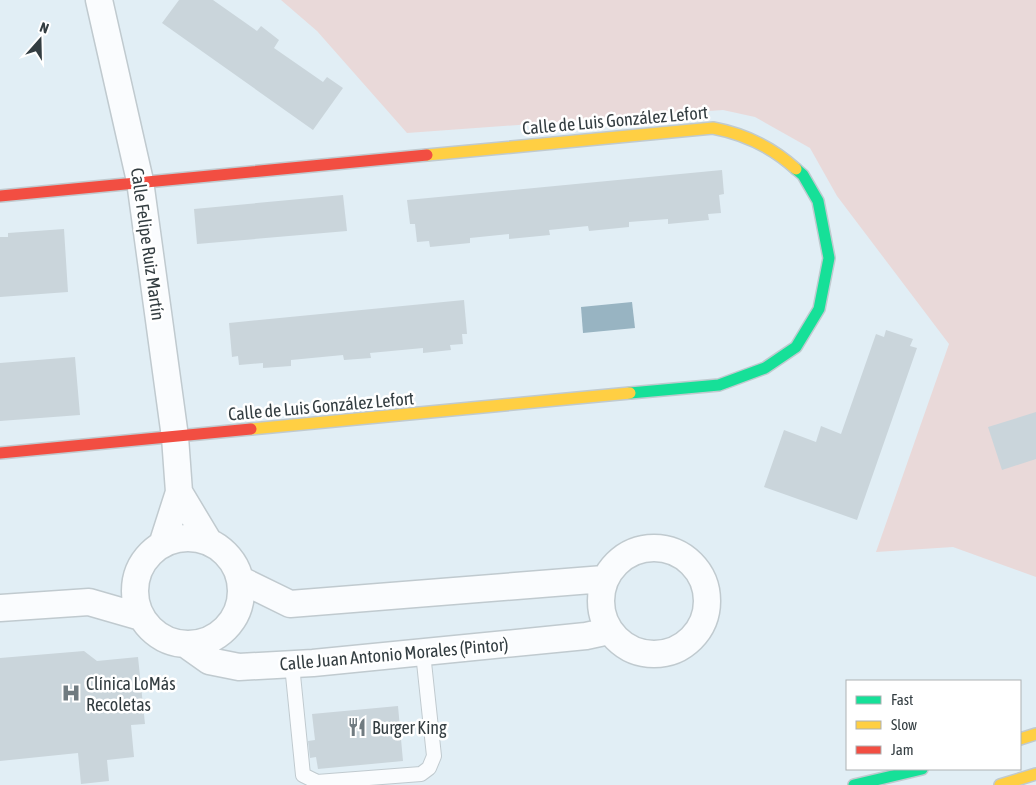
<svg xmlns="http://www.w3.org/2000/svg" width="1036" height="785" viewBox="0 0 1036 785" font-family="'Asap Condensed',sans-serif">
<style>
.green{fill:#e9d9d9}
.water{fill:#98b4c2}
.building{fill:#cad5db}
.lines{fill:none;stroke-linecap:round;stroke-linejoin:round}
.lane-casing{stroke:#c0cacf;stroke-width:16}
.street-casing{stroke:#c0cacf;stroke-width:29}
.fast-casing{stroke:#c0cacf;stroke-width:14}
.slow-casing{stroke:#c0cacf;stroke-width:14}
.jam-casing{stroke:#c0cacf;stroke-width:14}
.lane{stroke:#fafcfe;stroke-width:14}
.street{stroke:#fafcfe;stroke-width:26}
.fast{stroke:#16e098;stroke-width:11}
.slow{stroke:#ffcf43;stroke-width:11}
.jam{stroke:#f24e42;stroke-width:11}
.labels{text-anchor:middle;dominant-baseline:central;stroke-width:5;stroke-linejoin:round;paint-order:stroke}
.street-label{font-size:18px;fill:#333d41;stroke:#fff}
.poi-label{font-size:18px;fill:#333d41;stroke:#fff;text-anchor:start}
</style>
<rect width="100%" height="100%" fill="#e1eef5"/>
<path class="green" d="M 281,0 L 1036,0 L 1036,577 L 953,547 L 876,552 L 949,344 L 837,196 L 810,148 L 755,117 L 723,110 L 407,133 L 317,31 Z"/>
<path class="water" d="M 632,302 L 635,328 L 583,333 L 581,307 Z"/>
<path class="building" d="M 179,0 L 213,0 L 257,31 L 261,26 L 279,40 L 274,48 L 323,82 L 327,77 L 343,88 L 313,130 L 162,23 Z
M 722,170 L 724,194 L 719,195 L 721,213 L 708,214 L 709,220 L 668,224 L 668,219 L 629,222 L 629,227 L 589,231 L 588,226 L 549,230 L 550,235 L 509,239 L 509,234 L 470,238 L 470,243 L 430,247 L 429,241 L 417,242 L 415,224 L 410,224 L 407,200 Z
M 343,195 L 347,231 L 197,244 L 194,209 Z
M 64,229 L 68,292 L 0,297 L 0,237 L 8,237 L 8,233 Z
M 464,300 L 467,334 L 462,334 L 463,344 L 450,345 L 451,350 L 423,353 L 423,348 L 370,353 L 371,358 L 344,360 L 343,355 L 291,360 L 291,366 L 263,368 L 263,363 L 239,365 L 238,356 L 232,357 L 229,323 Z
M 886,330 L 913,339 L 910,346 L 917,348 L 857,520 L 764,487 L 784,430 L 816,442 L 821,426 L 841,434 L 876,334 L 884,337 Z
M 75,357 L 80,415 L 0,421 L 0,363 Z
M 1036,412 L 1036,459 L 1002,470 L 988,427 Z
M 84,651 L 97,661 L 138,657 L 145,724 L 131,725 L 134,757 L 107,760 L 109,781 L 81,784 L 78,753 L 0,761 L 0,658 Z
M 398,706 L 403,761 L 318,769 L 316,757 L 310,758 L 308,741 L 315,740 L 312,714 Z"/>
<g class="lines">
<g class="lane-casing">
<path id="lane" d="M 292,665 L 303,775 L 317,782 L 421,774 L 429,768 L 434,756 L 423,653"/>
</g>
<g class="street-casing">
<path id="street" d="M 99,0 L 140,181 L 175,437 L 179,492 L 162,545
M 179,492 L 209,542
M135 591a53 53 0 1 1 106 0a53 53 0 1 1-106 0Z
M601 601a53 53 0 1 1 106 0a53 53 0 1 1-106 0Z
M 241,580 L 290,604 L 604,579
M 0,608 L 89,602 L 141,617
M 185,644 L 209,661 L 239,667 L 313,663 L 586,636 L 609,631"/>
</g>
<g class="fast-casing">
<path id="fast" d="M 630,393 L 719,385 L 765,368 L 796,347 L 819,309 L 829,258 L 818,201 L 803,175 L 796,169
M 854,785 L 922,769"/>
</g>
<g class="slow-casing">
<path id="slow" d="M 427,155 L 713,128 C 745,134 772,147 796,169
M 251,429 L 630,393
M 1020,739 L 1036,734
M 1000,785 L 1036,774"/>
</g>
<g class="jam-casing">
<path id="jam" d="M 0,196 L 427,155
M 0,453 L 251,429"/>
</g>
<use href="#lane" class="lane"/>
<use href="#street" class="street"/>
<use href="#fast" class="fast"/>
<use href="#slow" class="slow"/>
<use href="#jam" class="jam"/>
</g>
<defs>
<g id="hospital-bare" transform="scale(1.5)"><path d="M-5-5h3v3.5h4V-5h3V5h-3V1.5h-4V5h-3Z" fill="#707b80" stroke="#fff" stroke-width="2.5" paint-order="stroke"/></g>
<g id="restaurant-bare" transform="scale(1.5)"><path d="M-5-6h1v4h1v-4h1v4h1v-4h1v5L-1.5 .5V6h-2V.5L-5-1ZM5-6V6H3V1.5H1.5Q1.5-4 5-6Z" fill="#707b80" stroke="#fff" stroke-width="2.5" paint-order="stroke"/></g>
</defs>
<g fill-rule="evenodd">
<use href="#hospital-bare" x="71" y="693"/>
<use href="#restaurant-bare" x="357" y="727"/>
</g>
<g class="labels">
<g class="street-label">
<text transform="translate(615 120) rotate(-5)">Calle de Luis González Lefort</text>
<text transform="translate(148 244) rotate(82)">Calle Felipe Ruiz Martín</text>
<text transform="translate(321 406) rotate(-5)">Calle de Luis González Lefort</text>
<text transform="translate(394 654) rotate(-5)">Calle Juan Antonio Morales (Pintor)</text>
</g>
<g class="poi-label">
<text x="86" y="683">Clínica LoMás<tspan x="86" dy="21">Recoletas</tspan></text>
<text x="372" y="727">Burger King</text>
</g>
</g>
<rect x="846" y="680" width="175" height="90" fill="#ffffff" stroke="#adb1b3"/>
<rect x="856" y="696" width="25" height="8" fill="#16e098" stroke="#adb1b3"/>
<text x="891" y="705" font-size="15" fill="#333d41">Fast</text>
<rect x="856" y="721" width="25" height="8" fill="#ffcf43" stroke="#adb1b3"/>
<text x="891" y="730" font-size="15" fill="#333d41">Slow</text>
<rect x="856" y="746" width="25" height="8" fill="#f24e42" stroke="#adb1b3"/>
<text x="891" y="755" font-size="15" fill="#333d41">Jam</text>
<g transform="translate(40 40) rotate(20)" stroke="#ffffff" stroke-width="4" paint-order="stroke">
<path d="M0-4L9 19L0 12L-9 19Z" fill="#333d41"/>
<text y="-8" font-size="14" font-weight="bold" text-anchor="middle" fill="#333d41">N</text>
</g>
</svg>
